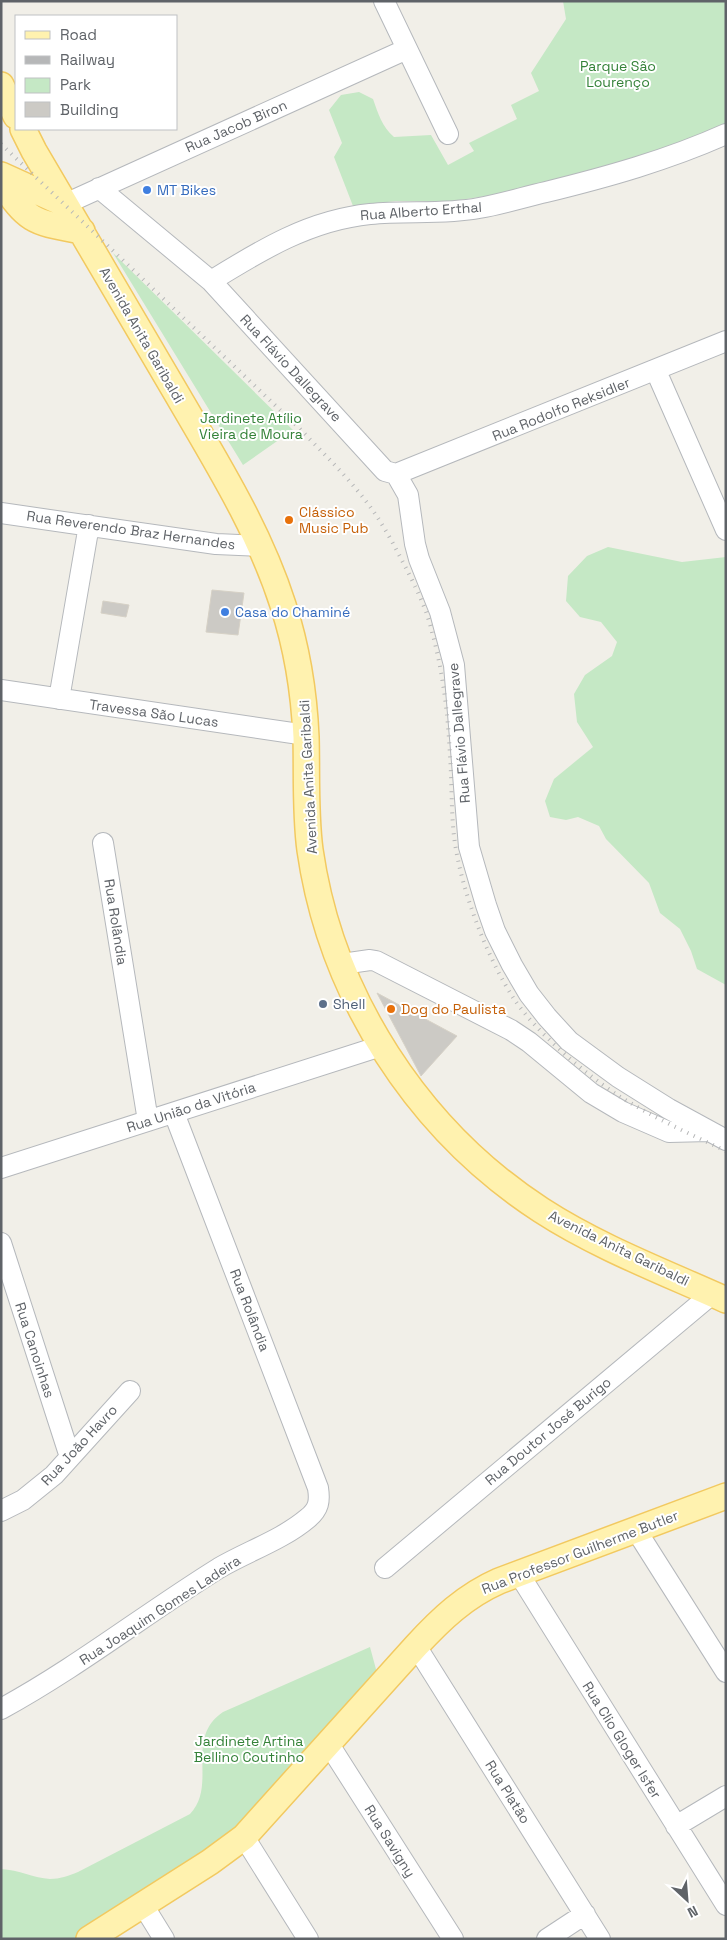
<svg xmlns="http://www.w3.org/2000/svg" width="727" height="1940" viewBox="0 0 727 1940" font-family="'Space Grotesk',sans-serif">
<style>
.green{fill:#c5e8c5}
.building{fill:#cccac5;stroke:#d6d1c6}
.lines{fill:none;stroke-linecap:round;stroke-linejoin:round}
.minor-casing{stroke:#b5b8bc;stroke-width:22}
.major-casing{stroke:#f2c960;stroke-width:28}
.minor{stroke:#fff;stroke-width:20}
.major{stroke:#fff2af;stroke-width:25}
.rail{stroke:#b6b7b8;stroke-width:4;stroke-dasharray:1 6;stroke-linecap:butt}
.shop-dot{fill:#3f7fe0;stroke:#fff;stroke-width:2}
.food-dot{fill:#e8710a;stroke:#fff;stroke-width:2}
.service-dot{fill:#5c6f8a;stroke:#fff;stroke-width:2}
.labels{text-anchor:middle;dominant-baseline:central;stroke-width:4;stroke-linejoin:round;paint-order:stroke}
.park-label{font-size:14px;fill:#348238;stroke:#fff}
.street-label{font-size:14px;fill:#5f6368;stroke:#fff}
.shop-label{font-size:14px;fill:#366cbe;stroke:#fff;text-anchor:start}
.food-label{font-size:14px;fill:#c56008;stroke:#fff;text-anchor:start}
.service-label{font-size:14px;fill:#4e5e75;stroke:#fff;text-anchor:start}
</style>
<rect width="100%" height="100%" fill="#f1efe8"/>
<path class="green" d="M 563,1 L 726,1 L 726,128 L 661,158 L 494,201 L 486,196 L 453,201 L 396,201 L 353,206 L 334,157 L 342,143 L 329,110 L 341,95 L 359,92 L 373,99 C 378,113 382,127 394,137 L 431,135 L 448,165 L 474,151 L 469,143 L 517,119 L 511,105 L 539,91 L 531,73 L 566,19 Z
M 113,253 L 293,430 L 243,465 Z
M 608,547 L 682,562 L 726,557 L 726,985 L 697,969 L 691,951 L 680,929 L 660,913 L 649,883 L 606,839 L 599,826 L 578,817 L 566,820 L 550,817 L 545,801 L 554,779 L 593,747 L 577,722 L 574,694 L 585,675 L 612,656 L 617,642 L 601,622 L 580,617 L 566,601 L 568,576 L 587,556 Z
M 370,1647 L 377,1673 L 247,1819 L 194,1862 L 73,1939 L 1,1939 L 1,1869 C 19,1870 34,1878 50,1879 C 60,1879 68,1876 78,1872 L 190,1814 C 218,1785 184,1738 223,1712 Z"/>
<path class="building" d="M 212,590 L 244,593 L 238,635 L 206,632 Z
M 103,601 L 129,605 L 126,617 L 101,613 Z
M 377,993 L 457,1036 L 421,1076 Z"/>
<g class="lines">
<g class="minor-casing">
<path id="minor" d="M 384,1 L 448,134
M 99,188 L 211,281 L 385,471 L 396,474 L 408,495 L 415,544 L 419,559 L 440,612 L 454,665 L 469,847 L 486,905 L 495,931 L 512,965 L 529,994 L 547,1017 L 569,1041 L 618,1077 L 669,1109 L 726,1140
M 65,204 L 407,49
M 211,281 C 261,250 310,220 370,214 C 406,210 443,215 479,208 C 502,204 524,197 546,192 C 607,177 668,160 726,134
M 656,371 L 726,530
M 396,474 L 726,341
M 1,513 L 216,544 L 262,546
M 1,690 L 306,735
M 59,699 L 89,525
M 103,843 L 148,1121
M 342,964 L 370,960 L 376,961 L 511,1030 L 529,1042 L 591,1093 L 623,1112 L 669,1132 L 709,1131
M 1,1168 L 381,1046
M 1,1243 L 70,1457
M 1,1511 L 23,1500 L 54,1475 L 130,1391
M 636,1530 L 726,1672
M 385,1568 L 712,1294
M 519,1574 L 726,1905
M 416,1646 L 600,1939
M 1,1709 C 78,1667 145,1614 219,1568 C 248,1551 282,1540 308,1518 C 319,1509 320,1501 318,1488 L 174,1113
M 328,1743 L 453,1939
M 676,1826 L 726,1796
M 244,1837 L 308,1939
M 143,1905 L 164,1939
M 547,1939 L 585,1914"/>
</g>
<g class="major-casing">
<path id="major" d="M 1,85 L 16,116
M 23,129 L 34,151 C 82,233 130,314 178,396 C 217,463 259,530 283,605 C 297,648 304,691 306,737 C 307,774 305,813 310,850 C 331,996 418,1130 541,1210 C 598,1247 664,1272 726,1300
M 1,175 L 65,204
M 1,181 C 28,223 34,222 82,231
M 89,1939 L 210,1862 L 244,1837 L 416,1646 C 441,1619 465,1596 499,1581 L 726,1496"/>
</g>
<use href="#minor" class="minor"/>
<use href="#major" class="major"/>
<path class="rail" d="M 1,144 L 299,428 C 324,454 350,479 371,508 C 385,527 396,549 407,570 C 417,590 427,610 432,632 C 443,672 448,714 450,756 C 452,782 451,810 454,836 C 460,887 486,956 514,999 C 536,1032 585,1074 619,1096 C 652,1117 690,1134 726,1151"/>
</g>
<g class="shop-dot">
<circle cx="147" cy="190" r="5"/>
<circle cx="225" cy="612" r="5"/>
</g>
<g class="food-dot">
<circle cx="289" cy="520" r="5"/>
<circle cx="391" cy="1009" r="5"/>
</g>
<circle class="service-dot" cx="323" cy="1004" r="5"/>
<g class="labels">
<g class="park-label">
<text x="618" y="66">Parque São<tspan x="618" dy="16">Lourenço</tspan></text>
<text x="251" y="418">Jardinete Atílio<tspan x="251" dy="16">Vieira de Moura</tspan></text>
<text x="249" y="1741">Jardinete Artina<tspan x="249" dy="16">Bellino Coutinho</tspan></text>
</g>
<g class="street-label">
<text transform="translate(236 126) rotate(-24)">Rua Jacob Biron</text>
<text transform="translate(421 211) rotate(-4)">Rua Alberto Erthal</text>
<text transform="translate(142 335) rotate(60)">Avenida Anita Garibaldi</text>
<text transform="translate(291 368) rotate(47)">Rua Flávio Dallegrave</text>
<text transform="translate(561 409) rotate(-22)">Rua Rodolfo Reksidler</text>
<text transform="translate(131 530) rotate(8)">Rua Reverendo Braz Hernandes</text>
<text transform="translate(154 713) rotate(8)">Travessa São Lucas</text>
<text transform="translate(459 733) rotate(-95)">Rua Flávio Dallegrave</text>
<text transform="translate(308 777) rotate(-93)">Avenida Anita Garibaldi</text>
<text transform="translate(116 922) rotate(81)">Rua Rolândia</text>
<text transform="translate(191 1107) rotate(-18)">Rua União da Vitória</text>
<text transform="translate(619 1248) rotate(26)">Avenida Anita Garibaldi</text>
<text transform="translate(250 1310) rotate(69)">Rua Rolândia</text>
<text transform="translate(35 1350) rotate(72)">Rua Canoinhas</text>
<text transform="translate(548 1431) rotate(-40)">Rua Doutor José Burigo</text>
<text transform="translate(79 1445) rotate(-47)">Rua João Havro</text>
<text transform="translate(580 1552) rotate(-21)">Rua Professor Guilherme Butler</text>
<text transform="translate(160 1610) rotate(-33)">Rua Joaquim Gomes Ladeira</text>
<text transform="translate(622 1740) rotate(58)">Rua Clio Gloger Isfer</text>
<text transform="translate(508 1792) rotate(58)">Rua Platão</text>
<text transform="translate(390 1841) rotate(58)">Rua Savigny</text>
</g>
<g class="shop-label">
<text x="157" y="190">MT Bikes</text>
<text x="235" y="612">Casa do Chaminé</text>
</g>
<g class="food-label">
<text x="299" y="512">Clássico<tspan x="299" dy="16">Music Pub</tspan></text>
<text x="401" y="1009">Dog do Paulista</text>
</g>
<g class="service-label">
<text x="333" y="1004">Shell</text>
</g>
</g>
<rect width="727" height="1940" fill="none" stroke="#5f6368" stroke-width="5"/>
<rect x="15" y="15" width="162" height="115" fill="#ffffff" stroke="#bfc1c3"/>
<rect x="25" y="31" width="25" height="8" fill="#fff2af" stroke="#bfc1c3"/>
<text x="60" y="40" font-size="15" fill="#5f6368">Road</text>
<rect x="25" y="56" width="25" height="8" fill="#b6b7b8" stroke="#bfc1c3"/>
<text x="60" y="65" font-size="15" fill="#5f6368">Railway</text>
<rect x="25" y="78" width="25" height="15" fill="#c5e8c5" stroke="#bfc1c3"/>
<text x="60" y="90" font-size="15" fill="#5f6368">Park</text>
<rect x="25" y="102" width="25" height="15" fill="#cccac5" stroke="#bfc1c3"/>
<text x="60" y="115" font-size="15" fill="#5f6368">Building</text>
<g transform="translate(687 1900) rotate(154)" stroke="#ffffff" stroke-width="4" paint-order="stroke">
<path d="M0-4L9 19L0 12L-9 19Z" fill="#5f6368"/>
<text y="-8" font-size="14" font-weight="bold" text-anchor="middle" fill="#5f6368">N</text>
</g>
</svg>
